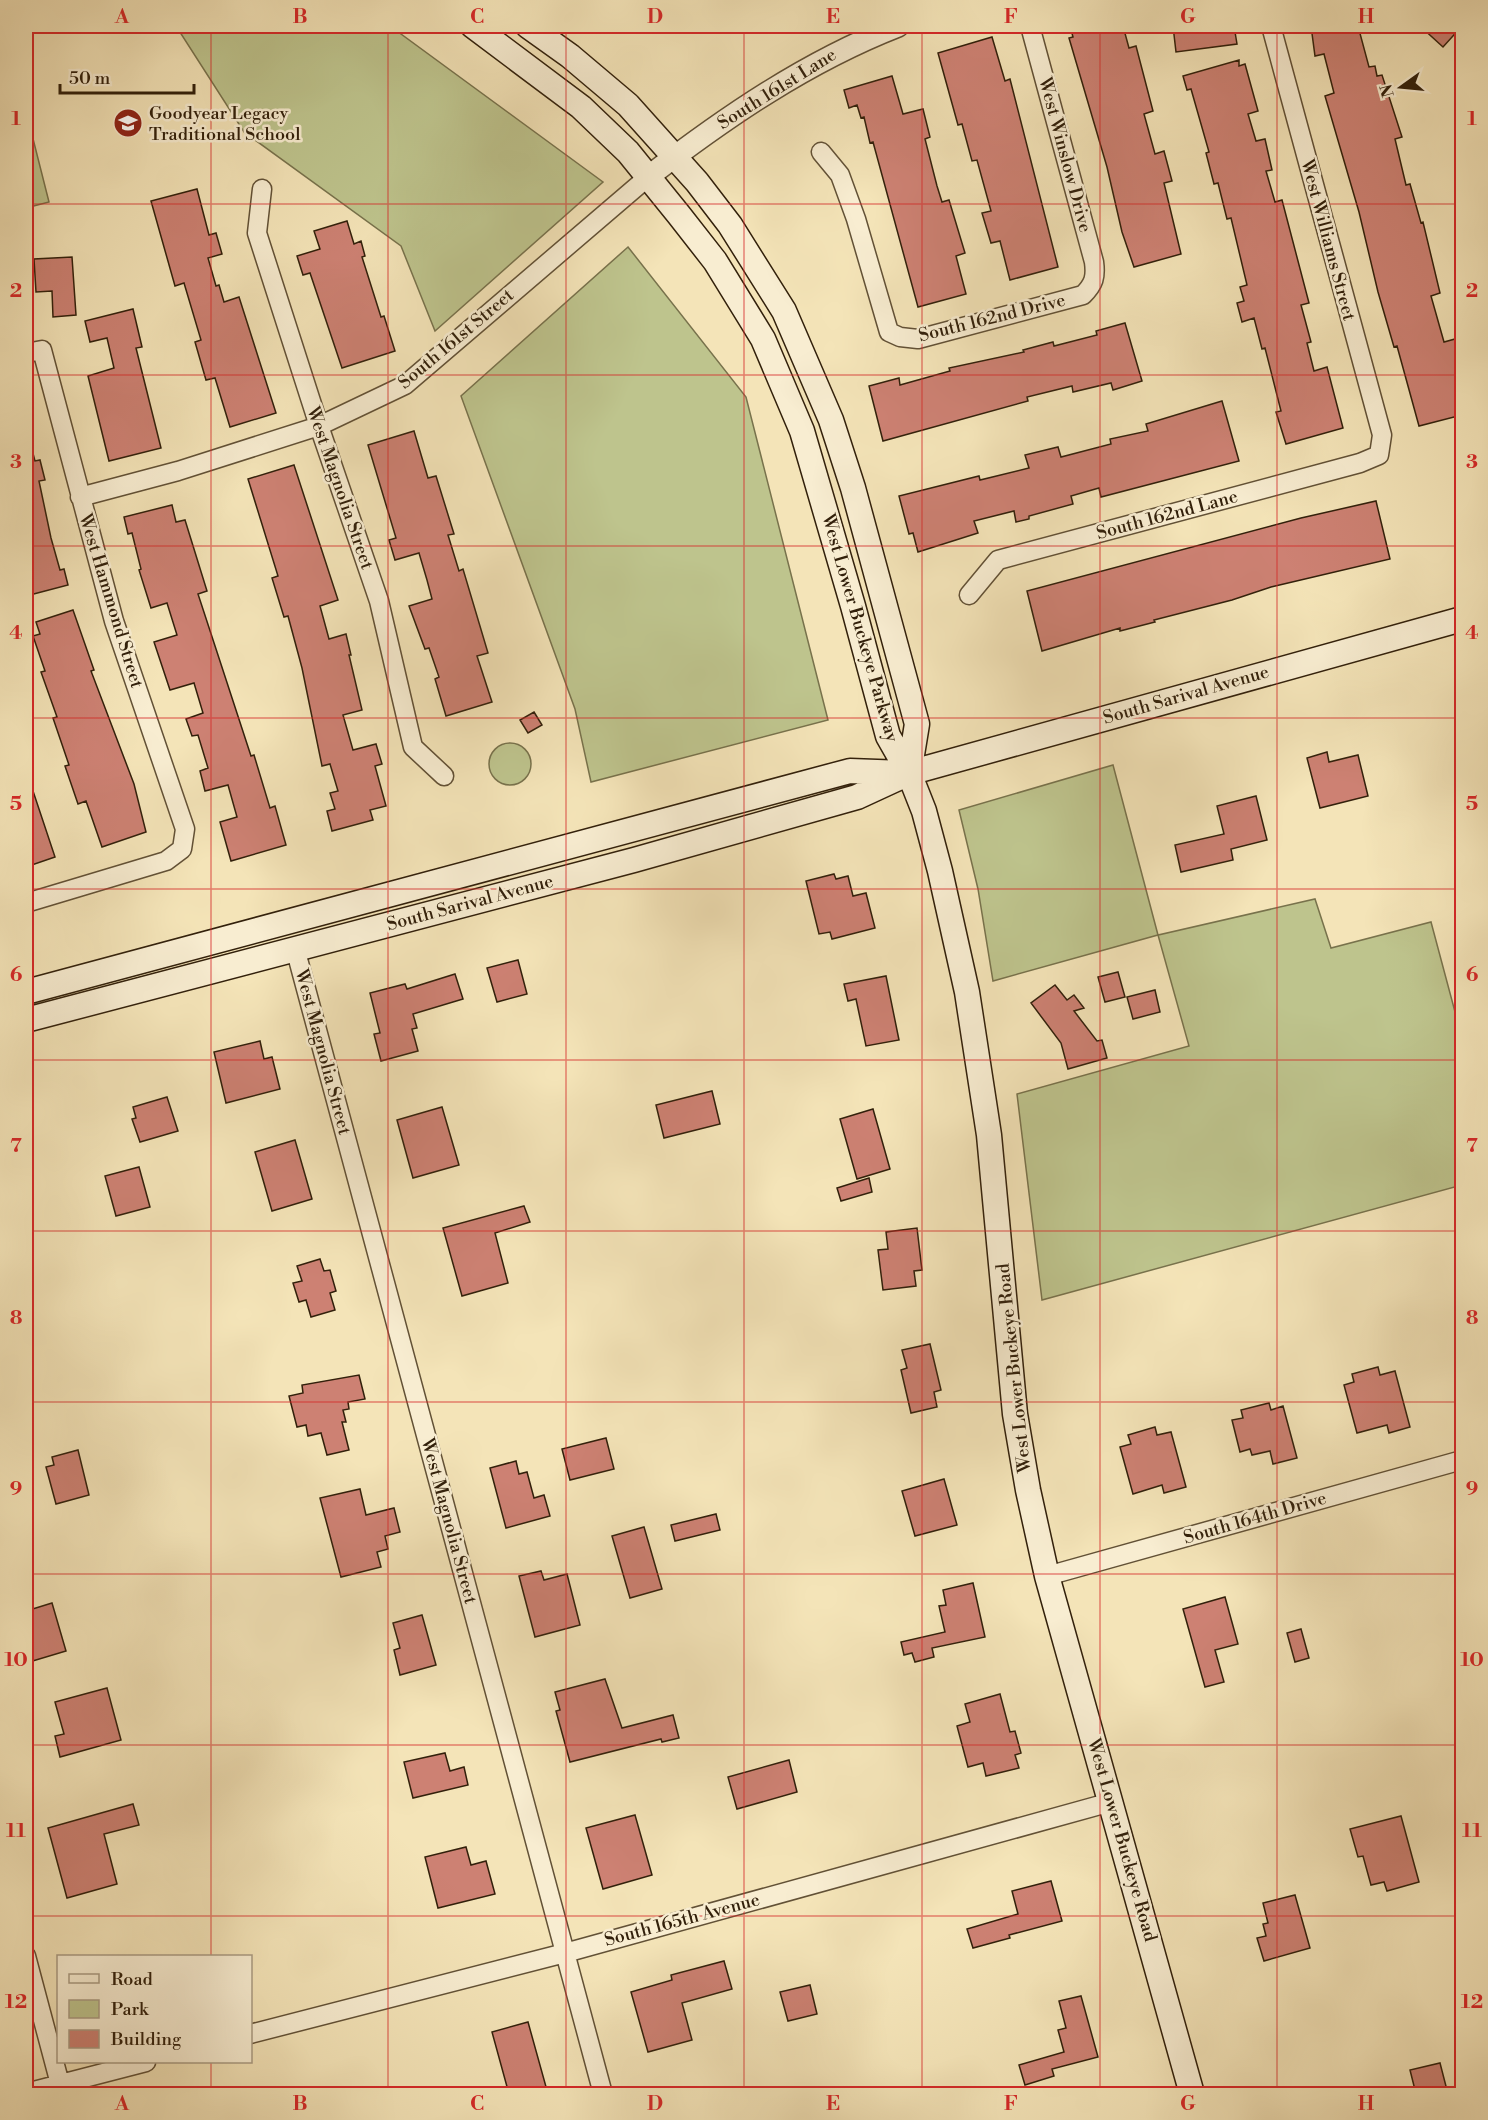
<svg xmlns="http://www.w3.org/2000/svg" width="1488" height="2120" viewBox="0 0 1488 2120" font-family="'Libre Bodoni',serif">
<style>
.green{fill:#bec48d;stroke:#78724c;stroke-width:1.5}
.building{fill:#cd8173;stroke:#32200b;stroke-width:1.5}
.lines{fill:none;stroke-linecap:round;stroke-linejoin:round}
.minor-casing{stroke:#625136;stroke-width:21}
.tertiary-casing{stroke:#625136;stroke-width:24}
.secondary-casing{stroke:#32200b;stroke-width:27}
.minor{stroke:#f8edd1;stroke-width:18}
.tertiary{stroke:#f8edd1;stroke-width:21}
.secondary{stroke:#f8edd1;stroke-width:24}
.grid{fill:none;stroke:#d62828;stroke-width:1.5;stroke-opacity:0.55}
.labels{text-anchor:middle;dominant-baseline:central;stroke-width:5;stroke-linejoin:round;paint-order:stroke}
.street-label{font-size:18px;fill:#32200b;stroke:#f8edd1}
.poi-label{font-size:18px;fill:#32200b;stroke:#f8edd1;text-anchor:start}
.neatline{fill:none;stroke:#d62828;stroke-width:2}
.grid-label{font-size:20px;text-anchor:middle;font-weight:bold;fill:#d62828}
</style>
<rect width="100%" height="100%" fill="#f4e4b8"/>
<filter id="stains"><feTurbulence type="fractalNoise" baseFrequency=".00333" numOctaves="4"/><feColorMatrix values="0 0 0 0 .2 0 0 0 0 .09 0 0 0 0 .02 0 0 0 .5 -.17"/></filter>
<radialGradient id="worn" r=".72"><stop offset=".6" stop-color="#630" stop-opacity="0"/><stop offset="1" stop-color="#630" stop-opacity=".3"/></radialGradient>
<path class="green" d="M 176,26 L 390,26 L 603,182 L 435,331 L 401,246 L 244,132 Z
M 26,111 L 49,202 L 26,208 Z
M 628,247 L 746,397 L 828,720 L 591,782 L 575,709 L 461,396 Z
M489 764a21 21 0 1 1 42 0a21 21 0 1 1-42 0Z
M 1113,765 L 1158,935 L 1315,899 L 1331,948 L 1431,922 L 1462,1038 L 1462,1185 L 1042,1300 L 1017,1094 L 1189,1046 L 1158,935 L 993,981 L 978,889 L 959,810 Z"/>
<path class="building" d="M 1070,26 L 1123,26 L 1129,48 L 1136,46 L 1153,111 L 1144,114 L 1155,154 L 1164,151 L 1172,181 L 1164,183 L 1181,254 L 1134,267 L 1122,232 L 1107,167 L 1069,38 L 1073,37 Z
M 1173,26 L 1234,26 L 1237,44 L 1176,52 Z
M 1311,26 L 1358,26 L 1369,67 L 1375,66 L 1377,76 L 1382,75 L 1402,137 L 1395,139 L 1406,185 L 1410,184 L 1421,223 L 1423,222 L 1440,293 L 1431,296 L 1444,342 L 1455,339 L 1462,368 L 1462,415 L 1419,426 L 1397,346 L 1394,347 L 1378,292 L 1359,212 L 1325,96 L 1334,93 L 1324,54 L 1315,56 Z
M 1420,26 L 1462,26 L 1443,47 Z
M 992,37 L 1005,81 L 1010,79 L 1058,267 L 1010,280 L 1000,241 L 991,243 L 982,213 L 991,211 L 977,160 L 972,161 L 962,124 L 958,125 L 938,53 Z
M 1239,60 L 1239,66 L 1245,64 L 1258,111 L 1248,114 L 1256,141 L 1265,139 L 1272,170 L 1266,171 L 1275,202 L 1282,200 L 1309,303 L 1301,305 L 1311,342 L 1307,343 L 1314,371 L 1327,367 L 1343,428 L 1286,444 L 1276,412 L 1281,411 L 1265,348 L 1262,349 L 1254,318 L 1242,322 L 1237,303 L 1244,301 L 1240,287 L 1247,285 L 1231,218 L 1227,219 L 1218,183 L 1214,184 L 1206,153 L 1209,152 L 1191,89 L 1187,90 L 1183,76 Z
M 892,76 L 903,114 L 923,109 L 930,137 L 925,139 L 937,186 L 942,202 L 949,200 L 965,253 L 956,256 L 966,294 L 918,307 L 873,142 L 870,143 L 864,117 L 861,118 L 857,105 L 849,108 L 844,90 Z
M 197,189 L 209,235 L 216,233 L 222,254 L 208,258 L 216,286 L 219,285 L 224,302 L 239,297 L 276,413 L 230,427 L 215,378 L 206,380 L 195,342 L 201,340 L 184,283 L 175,286 L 151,201 Z
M 347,221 L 354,244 L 361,241 L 365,256 L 362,257 L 381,317 L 384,316 L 395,351 L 342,368 L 310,273 L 303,275 L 297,256 L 320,249 L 314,231 Z
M 72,257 L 76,315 L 53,317 L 52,291 L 36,292 L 34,259 Z
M 133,309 L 142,347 L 136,348 L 161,448 L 109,461 L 88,376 L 114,368 L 107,338 L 90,342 L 85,321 Z
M 1125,323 L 1142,381 L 1113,390 L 1111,383 L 1073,392 L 1072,386 L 1027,397 L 1028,401 L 883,441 L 869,386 L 899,378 L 900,385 L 950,371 L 949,368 L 1024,352 L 1023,350 L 1053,342 L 1054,346 L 1097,335 L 1096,331 Z
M 1222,401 L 1239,461 L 1101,497 L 1099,488 L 1071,496 L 1073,504 L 1029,516 L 1029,519 L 1016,522 L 1014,511 L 974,521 L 978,533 L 918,552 L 913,533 L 909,534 L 899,496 L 979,476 L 980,480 L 1029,468 L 1025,455 L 1058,447 L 1061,457 L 1111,444 L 1110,439 L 1148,431 L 1146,424 Z
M 414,431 L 428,478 L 436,476 L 454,534 L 448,535 L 459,571 L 463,569 L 488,653 L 477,656 L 492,702 L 446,716 L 435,679 L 439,677 L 429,648 L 425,649 L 409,606 L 432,599 L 427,580 L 419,553 L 395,560 L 389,540 L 396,538 L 368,445 Z
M 31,446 L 35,461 L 40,460 L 45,480 L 39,481 L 51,538 L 60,570 L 64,569 L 68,585 L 26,596 L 26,447 Z
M 294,465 L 338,600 L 320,606 L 329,639 L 346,634 L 351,655 L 349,655 L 362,710 L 343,715 L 353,750 L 376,744 L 382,764 L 375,766 L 386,806 L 370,810 L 373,820 L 332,831 L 327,811 L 335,809 L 330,793 L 338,791 L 330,764 L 322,766 L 302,668 L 288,616 L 284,617 L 272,578 L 278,576 L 248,479 Z
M 1376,501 L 1390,559 L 1271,587 L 1232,600 L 1154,620 L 1155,622 L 1120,631 L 1120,628 L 1042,651 L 1027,591 L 1301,518 Z
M 172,505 L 176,522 L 185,520 L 207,591 L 198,594 L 217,652 L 251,756 L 254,755 L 270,808 L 275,806 L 286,845 L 231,861 L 220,822 L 237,817 L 228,785 L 205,791 L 200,771 L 208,768 L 198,735 L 192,736 L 186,719 L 203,713 L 194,683 L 170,690 L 154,642 L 177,635 L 167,603 L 151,608 L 139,570 L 141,569 L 132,533 L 128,534 L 124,517 Z
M 73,610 L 94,670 L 91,671 L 134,784 L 146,832 L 102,847 L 86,801 L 78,804 L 65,766 L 69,765 L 53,718 L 57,717 L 41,672 L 45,671 L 33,636 L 40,634 L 36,622 Z
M 534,712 L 542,725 L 528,733 L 520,720 Z
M 1327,752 L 1329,762 L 1358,755 L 1368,796 L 1320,808 L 1307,758 Z
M 28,776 L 55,857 L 26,867 L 26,777 Z
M 1256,796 L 1267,840 L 1231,849 L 1233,860 L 1181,872 L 1175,845 L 1224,834 L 1217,806 Z
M 834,874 L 836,879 L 848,876 L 853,896 L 866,893 L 875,928 L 832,939 L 830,932 L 819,934 L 806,881 Z
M 518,960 L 527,994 L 497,1002 L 487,968 Z
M 1118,972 L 1125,997 L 1105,1002 L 1098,977 Z
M 455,974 L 463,999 L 413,1014 L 417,1028 L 412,1029 L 418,1051 L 381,1061 L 374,1034 L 380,1033 L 370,993 L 405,984 L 407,989 Z
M 886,976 L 899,1040 L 866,1046 L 856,999 L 848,1001 L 844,984 Z
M 1055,985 L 1067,1000 L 1074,995 L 1084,1008 L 1074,1011 L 1097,1041 L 1102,1040 L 1107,1058 L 1068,1069 L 1061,1043 L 1031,1003 Z
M 1155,990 L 1160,1012 L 1133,1019 L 1127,997 Z
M 260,1041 L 264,1059 L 272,1057 L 280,1089 L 226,1103 L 214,1052 Z
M 712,1091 L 720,1124 L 664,1138 L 656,1105 Z
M 167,1097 L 178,1131 L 140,1142 L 132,1119 L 136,1118 L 133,1107 Z
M 442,1107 L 459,1165 L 413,1178 L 397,1120 Z
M 873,1109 L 890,1169 L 857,1179 L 840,1119 Z
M 295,1140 L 312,1199 L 272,1211 L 255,1152 Z
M 139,1167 L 150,1207 L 116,1216 L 105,1176 Z
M 869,1178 L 872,1192 L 841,1201 L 837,1188 Z
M 524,1206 L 530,1222 L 495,1233 L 508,1283 L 462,1296 L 443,1228 Z
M 917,1228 L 922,1270 L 914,1271 L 916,1286 L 883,1290 L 878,1250 L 888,1249 L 886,1232 Z
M 320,1259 L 324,1271 L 330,1270 L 336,1291 L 330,1293 L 335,1310 L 311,1317 L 306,1300 L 299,1302 L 293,1283 L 302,1281 L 297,1266 Z
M 930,1344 L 941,1390 L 934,1392 L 937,1407 L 911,1413 L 901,1370 L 907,1368 L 902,1350 Z
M 1378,1367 L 1380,1375 L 1395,1371 L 1410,1427 L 1389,1433 L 1387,1425 L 1357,1433 L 1344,1385 L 1354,1382 L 1352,1374 Z
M 359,1375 L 365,1399 L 348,1402 L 349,1409 L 343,1410 L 346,1422 L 342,1422 L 349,1450 L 327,1455 L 321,1433 L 308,1436 L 306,1425 L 297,1427 L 289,1396 L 303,1393 L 302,1385 Z
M 1269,1403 L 1271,1410 L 1283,1406 L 1297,1458 L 1273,1464 L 1270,1451 L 1252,1455 L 1250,1449 L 1240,1452 L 1232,1420 L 1243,1418 L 1241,1410 Z
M 1155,1427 L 1157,1435 L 1171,1432 L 1186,1487 L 1164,1493 L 1162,1485 L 1133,1494 L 1120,1447 L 1131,1444 L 1128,1435 Z
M 606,1438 L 614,1469 L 570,1480 L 562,1449 Z
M 78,1450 L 89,1495 L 56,1504 L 46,1467 L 54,1465 L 52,1457 Z
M 516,1461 L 519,1474 L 527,1472 L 534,1498 L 544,1495 L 550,1516 L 506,1528 L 490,1468 Z
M 944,1479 L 957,1525 L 915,1536 L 902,1491 Z
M 360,1489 L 366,1515 L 394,1508 L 400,1532 L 385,1536 L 388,1549 L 377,1552 L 381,1567 L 341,1577 L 320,1498 Z
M 716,1514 L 720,1530 L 675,1541 L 671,1525 Z
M 644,1527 L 662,1589 L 630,1598 L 612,1536 Z
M 541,1571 L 544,1580 L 567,1574 L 580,1625 L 535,1637 L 519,1576 Z
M 973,1583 L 985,1637 L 932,1648 L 934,1657 L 915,1662 L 912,1653 L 904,1655 L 901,1642 L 945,1632 L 939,1606 L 946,1605 L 943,1590 Z
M 1225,1597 L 1238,1644 L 1215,1650 L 1224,1682 L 1205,1687 L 1183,1609 Z
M 52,1603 L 66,1651 L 26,1663 L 26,1611 Z
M 422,1615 L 436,1665 L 400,1675 L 394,1650 L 400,1648 L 393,1623 Z
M 1301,1629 L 1309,1658 L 1295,1662 L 1287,1633 Z
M 605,1679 L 622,1728 L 673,1715 L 679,1738 L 662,1742 L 661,1739 L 570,1762 L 556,1711 L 560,1710 L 555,1692 Z
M 107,1688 L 121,1740 L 60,1757 L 55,1736 L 64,1734 L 55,1702 Z
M 1000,1694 L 1010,1732 L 1015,1731 L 1021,1753 L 1015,1755 L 1019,1768 L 986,1776 L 983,1763 L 968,1767 L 957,1726 L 970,1722 L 965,1704 Z
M 445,1753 L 450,1771 L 464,1767 L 468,1785 L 413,1798 L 404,1762 Z
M 789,1760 L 797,1792 L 737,1809 L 728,1777 Z
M 133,1804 L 139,1825 L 104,1834 L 117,1884 L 67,1898 L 48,1828 Z
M 635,1815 L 652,1875 L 603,1889 L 586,1828 Z
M 1401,1816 L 1419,1882 L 1387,1891 L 1384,1882 L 1371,1885 L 1363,1856 L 1358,1857 L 1350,1829 Z
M 466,1847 L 471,1865 L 486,1861 L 495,1894 L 438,1908 L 425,1857 Z
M 1051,1881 L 1062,1921 L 1009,1935 L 1010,1938 L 973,1948 L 967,1929 L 1018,1914 L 1012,1891 Z
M 1295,1895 L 1310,1948 L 1264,1961 L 1257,1938 L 1266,1936 L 1263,1924 L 1268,1923 L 1263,1903 Z
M 724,1961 L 732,1989 L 682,2003 L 692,2040 L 648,2052 L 631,1992 L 672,1980 L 671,1975 Z
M 810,1985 L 817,2014 L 788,2021 L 780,1992 Z
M 1081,1996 L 1098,2057 L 1052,2069 L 1054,2076 L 1025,2085 L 1019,2065 L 1064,2052 L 1058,2030 L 1066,2028 L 1059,2001 Z
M 528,2022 L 548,2094 L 509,2094 L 492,2032 Z
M 1440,2063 L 1448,2094 L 1416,2094 L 1410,2070 Z"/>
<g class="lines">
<g class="minor-casing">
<path id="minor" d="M 821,152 L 840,175 L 856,219 L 889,332 L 900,337 L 918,339 L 1083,295 C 1094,284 1096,277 1094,262 L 1030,26
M 262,189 L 257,233 L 319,426 L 379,601 L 413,747 L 444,776
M 26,353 L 42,350 L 114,621 L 185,829 L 182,849 L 166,861 L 26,903
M 80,497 L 178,471 L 319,426 L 405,385 L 648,177
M 969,595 L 998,560 L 1360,463 L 1379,455 L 1382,435 L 1271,26
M 295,948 L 603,2094
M 1047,1576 L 1462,1460
M 26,1956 L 60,2084
M 250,2034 L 565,1953 L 1111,1802
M 26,2093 L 146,2062"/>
</g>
<g class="tertiary-casing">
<path id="tertiary" d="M 648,177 C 726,117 806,62 898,26"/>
</g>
<g class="secondary-casing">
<path id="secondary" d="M 473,26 L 581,107 L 628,152 L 679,215 L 715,261 L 763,339 L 802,431 L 853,606 L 888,736 L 909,773 L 924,811 L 940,871 L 967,992 L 989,1135 L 1015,1414 L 1028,1490 L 1047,1576 L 1192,2094
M 528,26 L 570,56 L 628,105 L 697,182 L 730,225 L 784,311 L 831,420 L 853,488 L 917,724 L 909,773
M 26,992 L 850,771 L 904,773
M 26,1020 L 634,860 L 857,797 L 909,773 L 1462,619"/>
</g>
<use href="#minor" class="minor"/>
<use href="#tertiary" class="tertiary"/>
<use href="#secondary" class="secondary"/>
</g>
<path class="grid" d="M 211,26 L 211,1956M 388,26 L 388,2094M 566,26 L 566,2094M 744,26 L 744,2094M 922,26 L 922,2094M 1100,26 L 1100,2094M 1277,26 L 1277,2094M 26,204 L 1462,204M 26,375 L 1462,375M 26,546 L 1462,546M 26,718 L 1462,718M 26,889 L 1462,889M 26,1060 L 1462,1060M 26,1231 L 1462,1231M 26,1402 L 1462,1402M 26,1574 L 1462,1574M 26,1745 L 1462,1745M 26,1916 L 1462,1916M 211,2062 L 211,2094"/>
<defs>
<g id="school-disc" transform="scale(1.5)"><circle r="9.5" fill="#8f2418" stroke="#f8edd1"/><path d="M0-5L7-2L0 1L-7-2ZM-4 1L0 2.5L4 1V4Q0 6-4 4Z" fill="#fff"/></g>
</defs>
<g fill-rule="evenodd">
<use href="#school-disc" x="128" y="123"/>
</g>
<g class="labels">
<g class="street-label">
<text transform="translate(777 89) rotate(-32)">South 161st Lane</text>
<text transform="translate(1065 155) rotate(75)">West Winslow Drive</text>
<text transform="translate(1328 240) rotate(75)">West Williams Street</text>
<text transform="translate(992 318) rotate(-14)">South 162nd Drive</text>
<text transform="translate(456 339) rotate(-40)">South 161st Street</text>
<text transform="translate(340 488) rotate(71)">West Magnolia Street</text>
<text transform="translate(1167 515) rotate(-15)">South 162nd Lane</text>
<text transform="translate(111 601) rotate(73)">West Hammond Street</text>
<text transform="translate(860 628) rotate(74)">West Lower Buckeye Parkway</text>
<text transform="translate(1186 695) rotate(-16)">South Sarival Avenue</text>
<text transform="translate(470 903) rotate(-15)">South Sarival Avenue</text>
<text transform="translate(323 1052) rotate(75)">West Magnolia Street</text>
<text transform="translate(1014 1368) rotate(-96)">West Lower Buckeye Road</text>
<text transform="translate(1255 1518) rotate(-16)">South 164th Drive</text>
<text transform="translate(449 1521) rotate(75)">West Magnolia Street</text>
<text transform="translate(1122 1840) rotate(74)">West Lower Buckeye Road</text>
<text transform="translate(682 1920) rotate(-15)">South 165th Avenue</text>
</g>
<g class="poi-label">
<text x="149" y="113">Goodyear Legacy<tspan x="149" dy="21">Traditional School</tspan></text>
</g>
</g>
<rect width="1488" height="2120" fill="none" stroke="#f4e4b8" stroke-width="66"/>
<rect x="57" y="1955" width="195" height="108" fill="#f8edd1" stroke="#a99b82" stroke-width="1.5"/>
<rect x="69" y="1974" width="30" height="9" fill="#f8edd1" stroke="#a99b82" stroke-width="1.5"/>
<text x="111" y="1985" font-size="18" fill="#32200b">Road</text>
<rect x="69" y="2000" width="30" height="18" fill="#bec48d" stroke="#a99b82" stroke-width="1.5"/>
<text x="111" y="2015" font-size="18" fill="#32200b">Park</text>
<rect x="69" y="2030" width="30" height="18" fill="#cd8173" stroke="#a99b82" stroke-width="1.5"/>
<text x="111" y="2045" font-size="18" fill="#32200b">Building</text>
<g transform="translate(1401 87) rotate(255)" stroke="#f8edd1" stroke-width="4.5" paint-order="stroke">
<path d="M0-4.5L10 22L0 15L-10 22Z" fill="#32200b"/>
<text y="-9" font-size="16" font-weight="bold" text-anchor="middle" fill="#32200b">N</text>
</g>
<path d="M60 84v9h134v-9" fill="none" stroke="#32200b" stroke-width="3"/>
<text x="69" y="84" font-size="18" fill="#32200b" stroke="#f8edd1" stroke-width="4.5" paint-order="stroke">50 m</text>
<rect x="33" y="33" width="1422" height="2054" class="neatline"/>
<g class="grid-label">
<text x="122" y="23">A</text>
<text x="300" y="23">B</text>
<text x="477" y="23">C</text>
<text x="655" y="23">D</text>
<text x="833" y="23">E</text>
<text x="1011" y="23">F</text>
<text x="1188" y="23">G</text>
<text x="1366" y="23">H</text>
<text x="16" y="125">1</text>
<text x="1472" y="125">1</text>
<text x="16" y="297">2</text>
<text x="1472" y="297">2</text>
<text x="16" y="468">3</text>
<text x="1472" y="468">3</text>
<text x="16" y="639">4</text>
<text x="1472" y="639">4</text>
<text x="16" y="810">5</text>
<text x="1472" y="810">5</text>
<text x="16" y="981">6</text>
<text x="1472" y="981">6</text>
<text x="16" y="1152">7</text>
<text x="1472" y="1152">7</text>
<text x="16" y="1324">8</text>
<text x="1472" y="1324">8</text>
<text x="16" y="1495">9</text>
<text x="1472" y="1495">9</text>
<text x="16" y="1666">10</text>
<text x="1472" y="1666">10</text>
<text x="16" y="1837">11</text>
<text x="1472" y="1837">11</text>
<text x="16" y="2008">12</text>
<text x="1472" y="2008">12</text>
<text x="122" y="2110">A</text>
<text x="300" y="2110">B</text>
<text x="477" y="2110">C</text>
<text x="655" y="2110">D</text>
<text x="833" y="2110">E</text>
<text x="1011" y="2110">F</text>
<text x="1188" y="2110">G</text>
<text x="1366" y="2110">H</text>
</g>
<rect width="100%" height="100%" filter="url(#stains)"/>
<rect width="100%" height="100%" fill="url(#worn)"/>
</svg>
